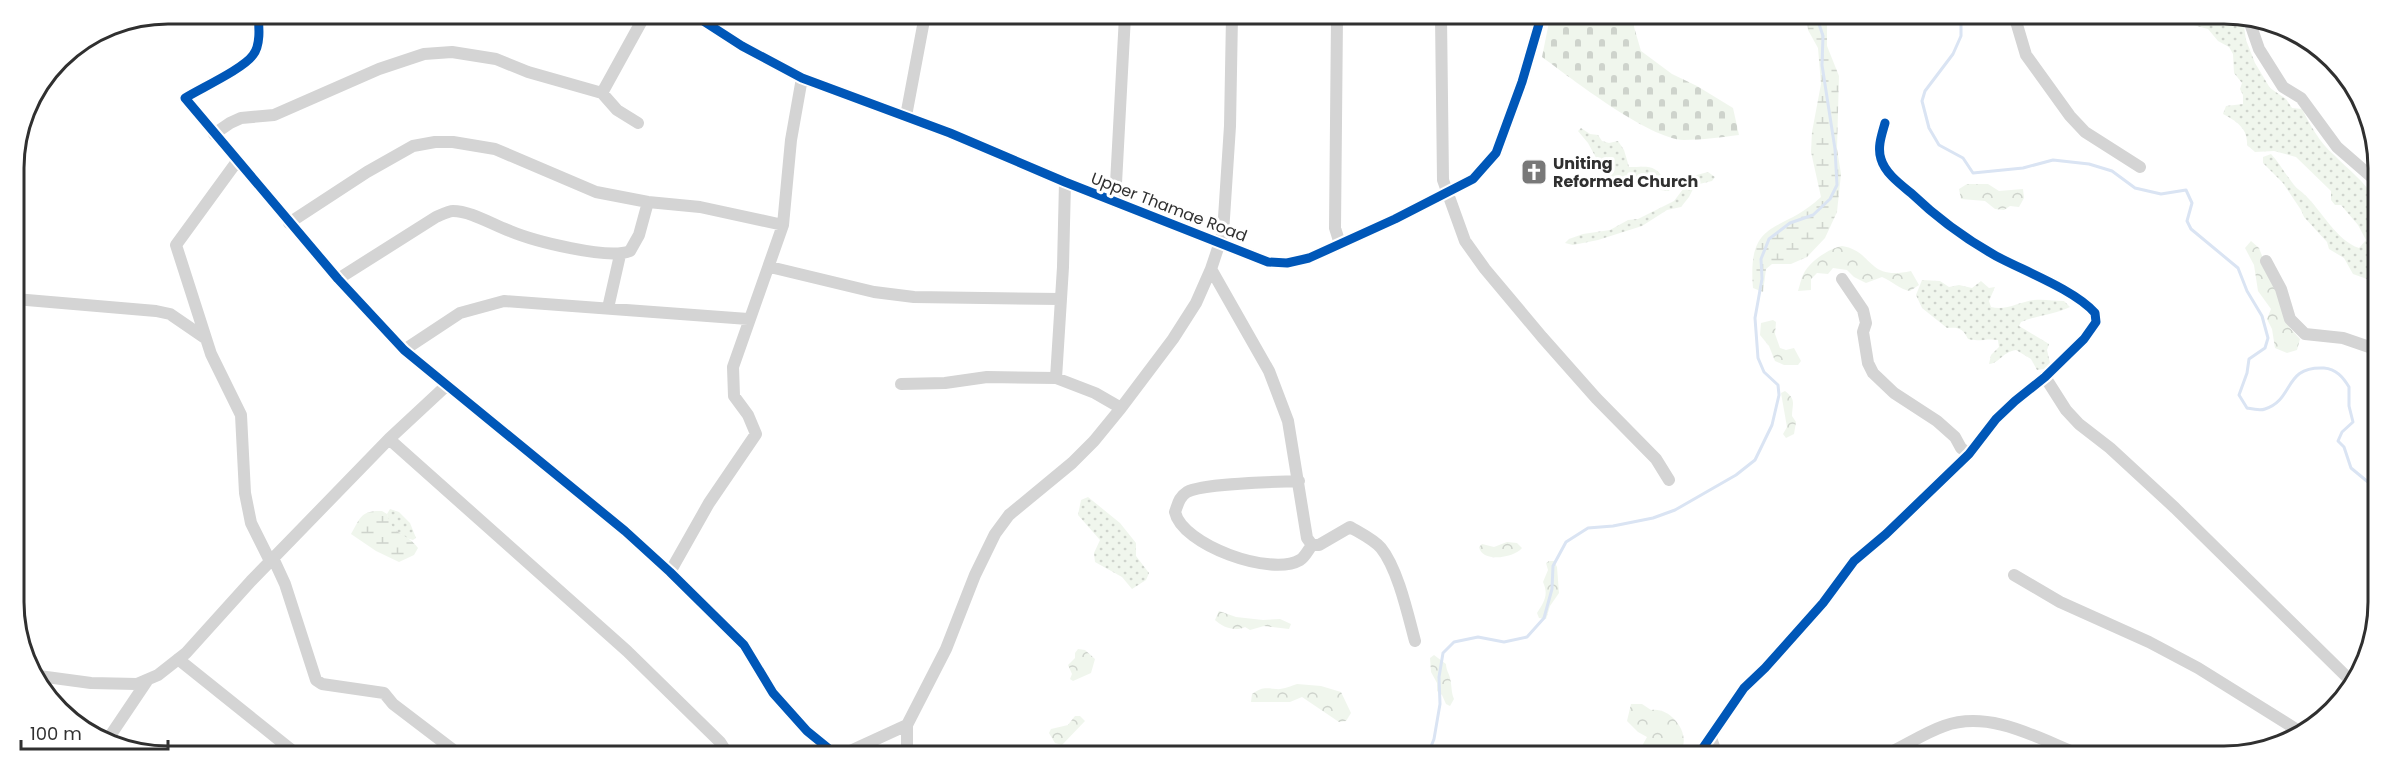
<svg xmlns="http://www.w3.org/2000/svg" width="2392" height="770" viewBox="0 0 2392 770" font-family="Poppins,sans-serif">
<style>
.grass{fill:url(#grass-dots)}
.forest{fill:url(#forest-crowns)}
.wetland{fill:url(#wetland-marsh)}
.cemetery{fill:url(#cemetery-stones)}
.lines{fill:none;stroke-linecap:round;stroke-linejoin:round}
.stream{stroke:#dae4f3;stroke-width:3}
.minor{stroke:#d4d4d4;stroke-width:12}
.cycleway-casing{stroke:#fff;stroke-width:13}
.cycleway{stroke:#0057b8;stroke-width:9}
.labels{text-anchor:middle;dominant-baseline:central;stroke-width:6;stroke-linejoin:round;paint-order:stroke}
.poi-label{font-size:16px;font-weight:bold;fill:#303030;stroke:#fff;text-anchor:start}
.street-label{font-size:16px;fill:#303030;stroke:#fff}
.rim{fill:none;stroke:#303030;stroke-width:3}
</style>
<defs>
<pattern id="grass-dots" width="8" height="8" patternUnits="userSpaceOnUse" patternTransform="scale(1.5)"><rect width="8" height="8" fill="#f0f6ed"/><path d="M2 2h.1M6 6h.1" fill="none" stroke="#ced3cc" stroke-width="1.8" stroke-linecap="round"/></pattern>
<pattern id="forest-crowns" width="20" height="18" patternUnits="userSpaceOnUse" patternTransform="scale(1.5)"><rect width="20" height="18" fill="#f0f6ed"/><path d="M2 6a3 3 0 1 1 6 0M12 15a3 3 0 1 1 6 0" fill="none" stroke="#ced3cc"/></pattern>
<pattern id="wetland-marsh" width="20" height="14" patternUnits="userSpaceOnUse" patternTransform="scale(1.5)"><rect width="20" height="14" fill="#f0f6ed"/><path d="M1 5h8M5 5V1M11 12h8M15 12V8" fill="none" stroke="#ced3cc"/></pattern>
<pattern id="cemetery-stones" width="16" height="16" patternUnits="userSpaceOnUse" patternTransform="scale(1.5)"><rect width="16" height="16" fill="#f0f6ed"/><path d="M2 7V4a2 2 0 0 1 4 0v3zM10 15v-3a2 2 0 0 1 4 0v3z" fill="#ced3cc"/></pattern>
</defs>
<rect width="100%" height="100%" fill="#fff"/>
<path class="grass" d="M 2190,19 L 2243,19 L 2246,40 L 2255,63 L 2270,88 L 2286,99 L 2292,108 L 2302,109 C 2310,125 2320,143 2334,155 C 2349,170 2364,181 2375,199 L 2375,285 L 2372,288 L 2367,279 L 2353,274 L 2344,258 L 2329,249 L 2327,242 L 2304,217 L 2301,210 L 2283,183 L 2263,163 L 2263,157 L 2271,154 C 2280,164 2286,175 2294,185 C 2297,189 2301,191 2305,195 C 2321,210 2337,241 2359,248 L 2366,240 L 2358,225 L 2341,205 L 2335,205 L 2331,200 L 2331,191 L 2296,157 L 2274,151 L 2255,152 L 2247,145 C 2248,128 2236,121 2223,114 L 2226,106 L 2243,104 L 2243,95 L 2240,89 L 2242,83 L 2234,73 L 2233,54 L 2229,47 L 2218,41 L 2208,29 L 2190,24 Z
M 1581,128 L 1590,134 L 1598,135 L 1602,141 L 1609,143 L 1618,141 L 1624,150 L 1629,167 C 1647,167 1656,163 1665,182 L 1672,184 L 1669,191 L 1660,190 L 1657,182 L 1646,176 L 1630,181 L 1612,180 L 1606,176 L 1588,143 L 1578,131 Z
M 1708,172 L 1715,177 L 1712,181 L 1695,185 L 1689,197 L 1681,207 L 1667,210 L 1642,226 L 1598,240 L 1573,245 L 1565,243 L 1569,239 L 1583,234 L 1610,230 L 1628,220 L 1638,219 L 1674,201 L 1693,176 Z
M 1922,280 L 1940,281 L 1949,287 L 1959,285 L 1972,288 L 1981,281 L 1989,288 L 1995,287 L 1989,301 L 1991,307 C 2006,311 2019,302 2034,300 C 2044,299 2055,301 2064,301 L 2070,307 C 2054,315 2037,315 2021,322 L 2019,326 L 2049,344 L 2047,350 L 2050,363 L 2044,369 L 2037,370 L 2031,359 L 2016,350 C 2002,352 2000,363 1989,364 L 1991,355 L 1999,347 L 1998,340 C 1987,338 1979,342 1968,339 C 1963,328 1958,327 1947,328 L 1922,308 L 1916,295 Z
M 1088,497 L 1120,523 L 1136,543 L 1136,556 L 1149,573 L 1146,580 L 1132,589 L 1122,577 L 1095,562 L 1094,553 L 1100,540 L 1078,515 L 1081,500 Z
M 390,509 L 399,512 L 410,523 L 416,538 L 413,540 L 406,538 L 390,526 L 387,514 Z"/>
<path class="forest" d="M 1967,184 L 1988,184 L 1999,191 L 2023,189 L 2024,198 L 2019,207 L 2010,206 L 2004,210 L 1995,209 L 1985,201 L 1961,199 L 1959,189 Z
M 2251,241 L 2259,248 L 2290,328 L 2300,339 L 2297,350 L 2287,353 L 2275,348 L 2272,329 L 2267,319 L 2271,309 L 2258,291 L 2254,265 L 2245,248 Z
M 1842,246 C 1874,251 1866,281 1911,271 L 1919,285 L 1910,291 C 1901,290 1892,281 1882,277 L 1866,283 L 1854,277 L 1847,270 L 1833,268 L 1828,274 L 1817,273 L 1811,279 L 1811,290 L 1798,291 C 1800,285 1801,278 1804,273 C 1810,261 1830,248 1842,246 Z
M 1773,320 L 1776,322 L 1775,334 L 1780,348 L 1786,350 L 1794,348 L 1801,361 L 1798,365 L 1784,365 L 1775,361 L 1769,346 L 1760,335 L 1761,323 Z
M 1785,391 C 1797,400 1792,404 1792,416 L 1796,422 L 1794,434 L 1786,438 L 1783,434 L 1787,427 L 1781,393 Z
M 1507,542 L 1517,543 L 1522,548 C 1514,558 1482,563 1479,547 L 1482,544 L 1494,547 Z
M 1549,561 L 1554,561 L 1557,567 L 1559,593 L 1550,606 L 1546,619 L 1539,618 L 1537,613 C 1544,602 1549,595 1543,582 L 1548,570 L 1546,563 Z
M 1219,611 L 1236,617 L 1263,620 L 1280,619 L 1291,624 L 1289,629 L 1264,626 L 1250,630 L 1245,627 C 1235,632 1222,627 1215,620 Z
M 1078,649 L 1085,650 L 1095,659 L 1091,673 L 1073,681 L 1070,679 L 1072,674 L 1068,665 L 1075,658 L 1075,653 Z
M 1434,655 L 1446,664 C 1446,670 1449,673 1450,678 C 1452,686 1451,692 1454,699 L 1450,706 L 1446,704 L 1442,695 L 1437,691 L 1437,683 L 1431,672 L 1430,658 Z
M 1297,684 L 1321,686 L 1341,692 L 1351,713 L 1346,721 L 1339,722 L 1302,697 L 1290,702 L 1251,702 L 1252,694 C 1262,687 1265,688 1276,689 C 1282,690 1291,686 1297,684 Z
M 1631,704 L 1642,704 L 1651,710 C 1671,706 1694,736 1679,753 L 1641,755 L 1641,748 L 1647,737 L 1638,732 L 1627,721 Z
M 1075,716 L 1080,716 L 1085,721 L 1062,745 L 1055,743 L 1049,733 L 1051,729 L 1068,725 Z"/>
<path class="wetland" d="M 1807,18 L 1831,18 L 1827,23 L 1827,46 L 1839,76 L 1837,149 L 1841,174 L 1837,212 L 1825,238 L 1807,257 L 1791,264 L 1772,264 L 1766,269 L 1763,292 L 1753,288 C 1747,216 1781,235 1821,197 L 1811,152 L 1812,132 L 1821,84 L 1818,48 L 1808,30 Z
M 382,511 L 387,514 C 393,537 407,532 418,548 L 414,555 L 399,562 L 376,551 L 351,534 C 360,519 360,510 382,511 Z"/>
<path class="cemetery" d="M 1550,17 L 1634,17 L 1634,27 L 1641,51 L 1672,74 L 1697,86 L 1733,108 L 1739,135 C 1722,137 1702,140 1684,140 C 1649,139 1572,79 1542,57 Z"/>
<g class="lines">
<path class="stream" d="M 1961,18 L 1961,36 L 1953,54 L 1925,91 L 1922,101 L 1929,128 L 1939,145 L 1963,158 L 1973,173 L 2023,168 L 2053,160 L 2089,164 L 2112,171 L 2135,188 L 2161,194 L 2186,190 L 2192,203 L 2187,221 L 2191,229 L 2238,268 L 2247,291 L 2262,316 L 2268,338 L 2265,348 L 2249,359 L 2247,373 L 2239,395 L 2247,408 C 2252,409 2260,411 2265,409 C 2295,399 2283,366 2324,368 C 2336,369 2343,377 2349,387 L 2349,406 L 2353,422 L 2342,432 L 2338,441 L 2344,447 L 2351,468 L 2374,487
M 1428,754 L 1434,739 L 1440,704 L 1439,677 L 1443,653 L 1454,642 L 1478,637 L 1504,642 L 1527,637 L 1544,618 L 1552,589 L 1553,566 L 1566,542 L 1588,528 L 1613,526 L 1653,518 L 1675,510 L 1736,475 L 1755,460 L 1772,425 L 1779,395 L 1778,385 L 1764,372 L 1758,358 L 1755,318 L 1762,279 L 1761,259 L 1769,239 L 1790,223 L 1813,215 L 1830,199 L 1837,185 L 1835,149 L 1822,65 L 1823,36 L 1817,18"/>
<path class="minor" d="M 258,14 C 259,26 261,45 253,55 C 243,69 201,88 185,98 L 338,279 L 404,350 L 625,531 L 670,572 L 744,645 L 773,693 L 807,731 L 834,753
M 694,15 L 742,46 L 802,78 L 950,133 L 1065,182 L 1268,262 L 1287,263 L 1309,258 L 1395,219 L 1473,179 L 1496,153 L 1522,82 L 1541,17
M 1337,16 L 1335,228 L 1340,244
M 1441,17 L 1443,180 L 1465,241 L 1485,269 L 1542,337 L 1596,398 L 1656,459 L 1669,480
M 2015,18 L 2026,55 L 2070,116 L 2085,132 L 2140,167
M 2251,19 L 2251,26 L 2259,49 L 2283,87 L 2301,98 L 2337,147 L 2375,180
M 602,93 L 645,15
M 906,116 L 925,15
M 214,134 L 230,123 L 241,118 L 274,115 L 379,69 L 424,54 L 452,52 L 496,59 L 528,72 L 602,93 L 617,110 L 638,123
M 238,160 L 176,245 L 211,354 L 241,415 L 245,493 L 251,523 L 270,561
M 1115,202 L 1125,16
M 289,223 L 367,172 L 413,146 L 435,142 L 453,142 L 495,149 L 596,192 L 648,202 L 700,207 L 783,225
M 2266,261 L 2281,289 L 2290,319 L 2305,334 L 2343,338 L 2375,349
M 770,267 L 874,292 L 914,297 L 1061,299
M 1211,269 L 1269,371 L 1288,421 L 1307,538 L 1312,545
M 338,279 L 436,217 C 441,215 448,211 453,211 C 471,211 493,225 510,231 C 534,241 608,260 630,251 L 639,235 L 648,202
M 1842,279 L 1863,310 L 1866,323 L 1863,332 L 1868,363 L 1873,373 L 1894,393 L 1937,421 L 1955,437 L 1961,448 L 1969,454
M 15,299 L 156,311 L 170,314 L 205,338
M 608,308 L 620,255
M 404,350 L 460,313 L 504,301 L 748,319
M 2045,377 L 2066,410 L 2079,424 L 2110,448 L 2175,508 L 2354,684
M 1056,378 L 1063,267 L 1065,182
M 901,384 L 945,383 L 987,377 L 1056,378 L 1095,393 L 1121,408
M 389,439 L 627,651 L 720,742 L 727,753
M 1299,481 C 1277,482 1204,483 1187,492 C 1179,497 1178,504 1175,512 C 1182,545 1271,577 1300,560 C 1305,557 1308,550 1312,545
M 1312,545 L 1319,545 L 1350,527 C 1360,533 1373,539 1381,548 C 1398,569 1408,615 1415,641
M 273,558 L 285,584 L 316,680 L 322,684 L 384,693 L 393,704 L 456,752
M 670,572 L 709,503 L 756,434 L 748,415 L 734,396 L 733,367 L 783,225 L 791,140 L 802,78
M 2014,575 L 2060,602 L 2149,642 L 2198,668 L 2299,731
M 178,659 L 294,752
M 39,676 L 91,683 L 137,684 L 158,675 L 186,653 L 251,581 L 389,439 L 446,386
M 1711,738 L 1717,755
M 108,739 L 147,681
M 846,753 L 907,725
M 907,753 L 907,725 L 946,649 L 975,575 L 995,534 L 1009,515 L 1072,463 L 1094,441 L 1121,408 L 1173,339 L 1196,303 L 1211,269 L 1223,233 L 1230,126 L 1232,16
M 1698,755 L 1744,688 L 1765,668 L 1823,603 L 1854,561 L 1886,534 L 1969,454 L 1996,419 L 2015,401 L 2045,377 L 2084,339 L 2096,322 L 2095,313 C 2075,290 2024,271 1996,256 C 1964,238 1937,218 1911,193 C 1900,184 1885,173 1881,159 C 1877,147 1882,134 1885,123
M 1885,755 C 1905,746 1924,733 1944,726 C 1991,709 2041,740 2083,756"/>
<g class="cycleway-casing">
<path id="cycleway" d="M 258,14 C 259,26 261,45 253,55 C 243,69 201,88 185,98 L 338,279 L 404,350 L 625,531 L 670,572 L 744,645 L 773,693 L 807,731 L 834,753
M 694,15 L 742,46 L 802,78 L 950,133 L 1065,182 L 1268,262 L 1287,263 L 1309,258 L 1395,219 L 1473,179 L 1496,153 L 1522,82 L 1541,17
M 1698,755 L 1744,688 L 1765,668 L 1823,603 L 1854,561 L 1886,534 L 1969,454 L 1996,419 L 2015,401 L 2045,377 L 2084,339 L 2096,322 L 2095,313 C 2075,290 2024,271 1996,256 C 1964,238 1937,218 1911,193 C 1900,184 1885,173 1881,159 C 1877,147 1882,134 1885,123"/>
</g>
<use href="#cycleway" class="cycleway"/>
</g>
<defs>
<g id="church-square" transform="scale(1.35)"><rect x="-9" y="-9" width="18" height="18" rx="4" fill="#787878" stroke="#fff"/><path d="M-1.2-6h2.4v3.5h3.3v2.4h-3.3V6h-2.4V-.1h-3.3v-2.4h3.3Z" fill="#fff"/></g>
</defs>
<g fill-rule="evenodd">
<use href="#church-square" x="1534" y="172"/>
</g>
<g class="labels">
<g class="poi-label">
<text x="1553" y="163">Uniting<tspan x="1553" dy="18">Reformed Church</tspan></text>
</g>
<g class="street-label">
<text transform="translate(1169 207) rotate(21)">Upper Thamae Road</text>
</g>
</g>
<path d="M0 0H2392V770H0ZM168 24H2224A144 144 0 0 1 2368 168V602A144 144 0 0 1 2224 746H168A144 144 0 0 1 24 602V168A144 144 0 0 1 168 24Z" fill="#fff" fill-rule="evenodd"/>
<path class="rim" d="M168 24H2224A144 144 0 0 1 2368 168V602A144 144 0 0 1 2224 746H168A144 144 0 0 1 24 602V168A144 144 0 0 1 168 24Z"/>
<path d="M21 740v9h147v-9" fill="none" stroke="#303030" stroke-width="3"/>
<text x="30" y="740" font-size="18" fill="#303030" stroke="#ffffff" stroke-width="4.5" paint-order="stroke">100 m</text>
</svg>
